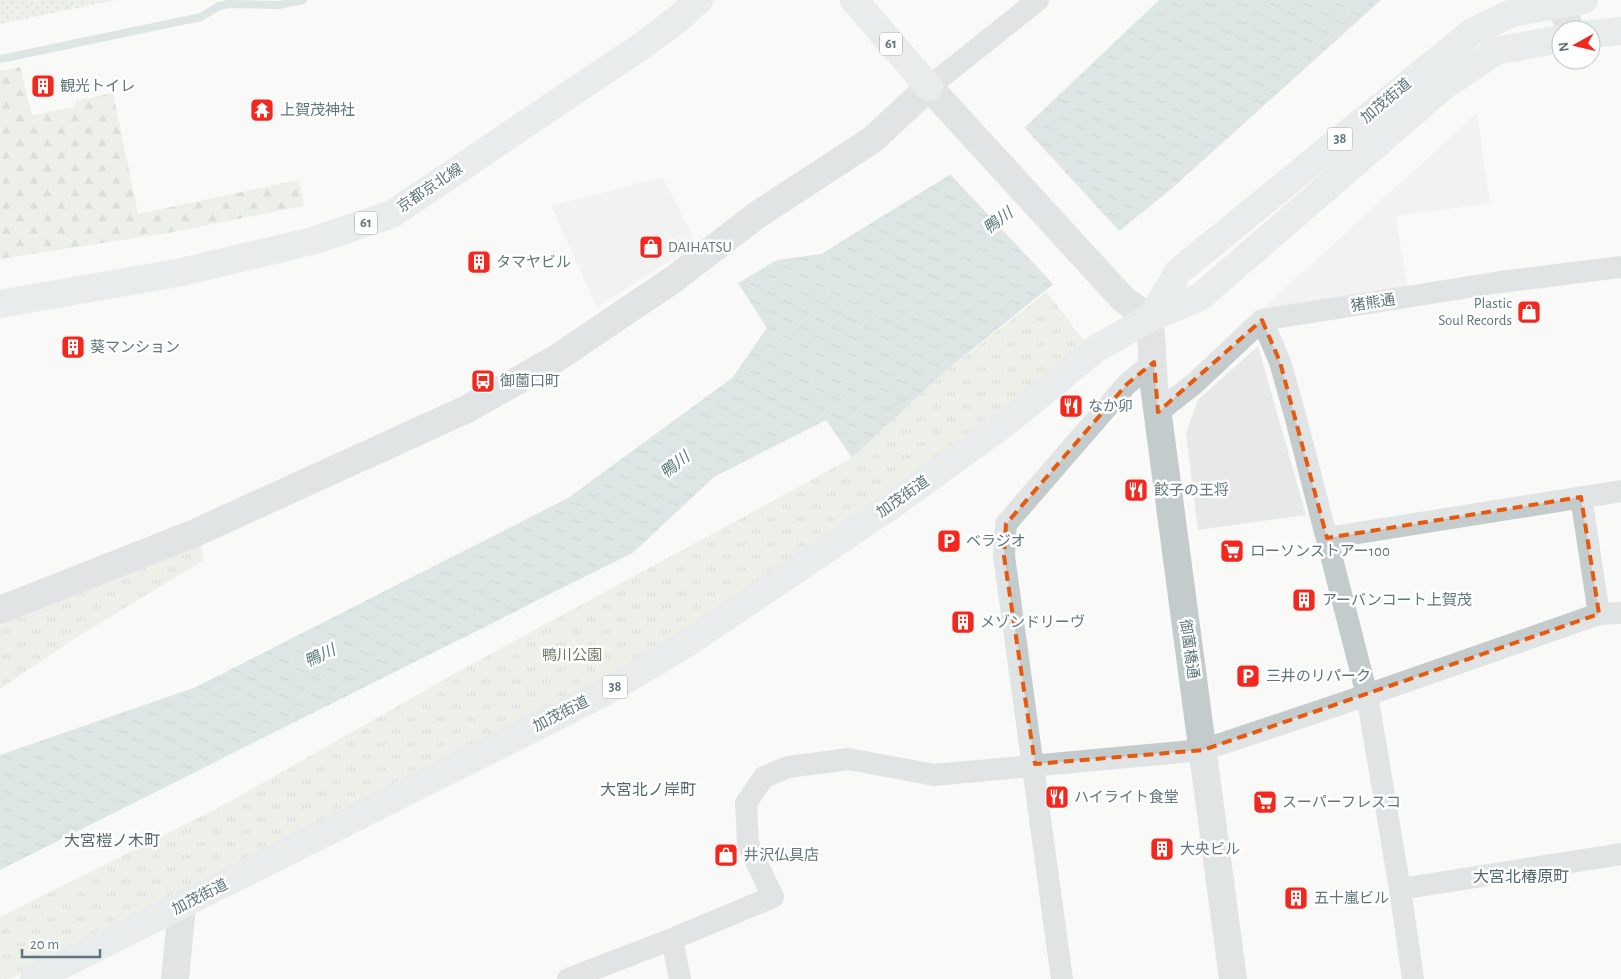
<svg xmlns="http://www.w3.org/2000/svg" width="1621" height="979" viewBox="0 0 1621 979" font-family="'Alegreya Sans','Noto Sans JP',sans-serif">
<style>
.built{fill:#e7e9e8}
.grass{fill:url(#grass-tufts)}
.forest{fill:url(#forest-firs)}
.garden{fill:url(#garden-dots)}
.water{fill:url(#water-ripples)}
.pier{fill:#f9f9f7}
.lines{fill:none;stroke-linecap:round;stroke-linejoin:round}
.stream{stroke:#bdcdcf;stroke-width:8}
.minor{stroke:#c4cbcd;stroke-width:22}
.tertiary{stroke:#c4cbcd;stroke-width:28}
.primary{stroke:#d5dbdd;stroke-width:28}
.marked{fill:none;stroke:#e8590c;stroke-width:4;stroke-dasharray:10 6;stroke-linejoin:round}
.labels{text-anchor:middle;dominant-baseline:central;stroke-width:5;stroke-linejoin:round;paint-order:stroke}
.shield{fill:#fff;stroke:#8e9fa5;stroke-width:1}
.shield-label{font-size:14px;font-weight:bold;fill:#5e767e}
.poi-label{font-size:15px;fill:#5e767e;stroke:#fff;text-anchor:start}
.street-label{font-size:15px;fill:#5e767e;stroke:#fff}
.park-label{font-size:15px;fill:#6b7b61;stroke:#fff}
.water-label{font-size:16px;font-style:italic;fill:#5d7c7e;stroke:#fff}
.neighbourhood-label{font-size:16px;fill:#54686f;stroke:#fff}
</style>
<defs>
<pattern id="grass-tufts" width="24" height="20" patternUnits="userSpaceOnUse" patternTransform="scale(1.25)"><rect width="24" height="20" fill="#dde2d7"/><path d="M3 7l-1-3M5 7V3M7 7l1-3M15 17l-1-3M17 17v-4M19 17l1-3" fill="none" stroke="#b6bcb4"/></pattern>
<pattern id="forest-firs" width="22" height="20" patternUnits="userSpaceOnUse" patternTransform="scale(1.25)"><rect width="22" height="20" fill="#dde2d7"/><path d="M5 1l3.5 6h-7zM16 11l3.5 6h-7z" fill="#b6bcb4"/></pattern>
<pattern id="garden-dots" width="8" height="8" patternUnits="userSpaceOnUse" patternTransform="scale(1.25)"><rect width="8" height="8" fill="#dde2d7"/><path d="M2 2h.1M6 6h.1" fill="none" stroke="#b6bcb4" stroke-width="1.8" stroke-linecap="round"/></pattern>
<pattern id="water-ripples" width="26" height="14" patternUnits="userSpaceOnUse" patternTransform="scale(1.25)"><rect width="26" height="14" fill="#bdcdcf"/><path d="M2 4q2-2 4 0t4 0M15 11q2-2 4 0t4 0" fill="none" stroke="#9dabad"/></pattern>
</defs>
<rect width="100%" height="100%" fill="#f9f9f7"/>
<path class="built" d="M 1477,113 L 1490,203 L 1396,216 L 1408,291 L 1251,319 Z
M 659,178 L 663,178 L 697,244 L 597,307 L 551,206 Z
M 1258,346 L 1306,515 L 1198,530 L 1186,433 L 1198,400 Z"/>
<path class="grass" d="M 1047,292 L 1086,344 L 907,482 L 681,638 L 588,690 L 181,891 L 10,979 L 0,979 L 0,917 L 222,806 L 463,669 L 852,458 L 943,373 Z
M 201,545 L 204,560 L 80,635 L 0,689 L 0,625 Z"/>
<path class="forest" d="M 20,67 L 32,115 L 74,107 L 76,101 L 113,93 L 138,214 L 299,180 L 304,206 L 174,232 L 0,259 L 0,71 Z"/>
<path class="garden" d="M 0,0 L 116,0 L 0,24 Z"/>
<path class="water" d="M 1159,0 L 1381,0 L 1170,190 L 943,373 L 852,458 L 826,420 L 714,477 L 634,552 L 0,870 L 0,755 L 196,687 L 568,498 L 732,378 L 767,328 L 738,283 L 777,260 L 821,254 L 1021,131 Z"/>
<path class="pier" d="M 1023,126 L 1121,233 L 1055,286 L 949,173 Z"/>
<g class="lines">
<path class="stream" d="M 0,59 L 201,17 L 219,6 L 229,4 L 279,5 L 303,0"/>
<path class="minor" d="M 929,87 L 1038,0
M 1158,412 L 1194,384 L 1262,320 L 1501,282 L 1621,267
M 1581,497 L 1599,614
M 1327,538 L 1621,491
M 1400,889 L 1621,854
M 672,939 L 680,979
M 568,979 L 672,939 L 773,897 L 748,844 L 746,803 L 764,777 L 788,767 L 849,759 L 934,775 L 1203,750 L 1367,695 L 1295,415 L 1280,362 L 1262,320
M 1062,979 L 1004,556 L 1006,524 L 1127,384 L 1154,362
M 1413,979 L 1400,889 L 1367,695 L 1599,614 L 1621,613"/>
<path class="tertiary" d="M 1560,0 L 1570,30
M 0,610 L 195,533 L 467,409 L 554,360 L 674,279 L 757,215 L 872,140 L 929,87 L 1123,299 L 1150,318 L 1154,386 L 1233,979
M 175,979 L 182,906"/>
<path class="primary" d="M 854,0 L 929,87
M 1591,34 L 1621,31
M 0,304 L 182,272 L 312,241 L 392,214 L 646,43 L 679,18 L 699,0
M 1150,318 L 1179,271 L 1472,32 L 1512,13 L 1584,0
M 34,979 L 605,692 L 689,642 L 892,505 L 1008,421 L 1097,348 L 1150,318 L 1200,297 L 1444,86 L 1496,51 L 1561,39"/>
</g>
<path d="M0 0H1621V979H0ZM 1262,320 L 1280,362 L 1327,538 L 1581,497 L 1599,614 L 1203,750 L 1035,764 L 1004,556 L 1006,524 L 1127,384 L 1154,362 L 1158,412 Z" fill="#f9f9f7" fill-opacity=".55" fill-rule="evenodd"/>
<path class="marked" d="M 1262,320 L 1280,362 L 1327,538 L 1581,497 L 1599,614 L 1203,750 L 1035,764 L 1004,556 L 1006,524 L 1127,384 L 1154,362 L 1158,412 Z"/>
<defs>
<g id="building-square" transform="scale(1.25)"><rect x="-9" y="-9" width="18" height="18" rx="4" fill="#f2271e" stroke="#fff"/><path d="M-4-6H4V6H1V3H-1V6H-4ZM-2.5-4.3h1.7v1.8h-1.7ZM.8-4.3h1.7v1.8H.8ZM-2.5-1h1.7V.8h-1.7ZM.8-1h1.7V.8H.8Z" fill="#fff"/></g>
<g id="temple-square" transform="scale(1.25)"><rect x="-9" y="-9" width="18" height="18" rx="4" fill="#f2271e" stroke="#fff"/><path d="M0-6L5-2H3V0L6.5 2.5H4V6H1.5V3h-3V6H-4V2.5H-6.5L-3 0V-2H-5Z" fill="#fff"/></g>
<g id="shop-square" transform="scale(1.25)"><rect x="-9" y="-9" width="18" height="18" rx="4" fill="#f2271e" stroke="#fff"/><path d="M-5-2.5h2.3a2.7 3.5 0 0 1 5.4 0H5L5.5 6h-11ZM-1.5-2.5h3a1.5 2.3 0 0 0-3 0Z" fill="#fff"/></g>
<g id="bus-square" transform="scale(1.25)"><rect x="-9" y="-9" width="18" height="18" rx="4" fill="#f2271e" stroke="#fff"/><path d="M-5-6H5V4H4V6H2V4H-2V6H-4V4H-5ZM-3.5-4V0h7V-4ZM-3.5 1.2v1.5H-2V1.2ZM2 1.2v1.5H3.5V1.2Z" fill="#fff"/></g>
<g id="restaurant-square" transform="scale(1.25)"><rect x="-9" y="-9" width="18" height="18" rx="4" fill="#f2271e" stroke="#fff"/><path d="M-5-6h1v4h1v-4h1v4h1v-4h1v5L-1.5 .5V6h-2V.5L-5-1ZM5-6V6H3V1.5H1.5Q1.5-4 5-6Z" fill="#fff"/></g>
<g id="parking-square" transform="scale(1.25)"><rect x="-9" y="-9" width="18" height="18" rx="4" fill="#f2271e" stroke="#fff"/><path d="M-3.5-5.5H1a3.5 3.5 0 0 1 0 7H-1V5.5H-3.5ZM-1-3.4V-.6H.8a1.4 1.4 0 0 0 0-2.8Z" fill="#fff"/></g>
<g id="supermarket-square" transform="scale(1.25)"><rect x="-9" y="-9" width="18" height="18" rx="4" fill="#f2271e" stroke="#fff"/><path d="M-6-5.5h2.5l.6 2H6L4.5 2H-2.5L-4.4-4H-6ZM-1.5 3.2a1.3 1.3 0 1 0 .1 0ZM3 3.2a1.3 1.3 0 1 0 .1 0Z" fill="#fff"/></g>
</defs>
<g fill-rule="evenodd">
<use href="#building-square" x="43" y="86"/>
<use href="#temple-square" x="262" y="110"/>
<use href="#shop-square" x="651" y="247"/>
<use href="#building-square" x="479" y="262"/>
<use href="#shop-square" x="1529" y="312"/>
<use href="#building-square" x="73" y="347"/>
<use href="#bus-square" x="483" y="381"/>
<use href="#restaurant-square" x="1071" y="406"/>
<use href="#restaurant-square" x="1136" y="490"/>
<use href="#parking-square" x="949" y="541"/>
<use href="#supermarket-square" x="1232" y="551"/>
<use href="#building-square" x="1304" y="600"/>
<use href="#building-square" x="963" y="622"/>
<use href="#parking-square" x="1248" y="676"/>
<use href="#restaurant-square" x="1057" y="797"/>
<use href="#supermarket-square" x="1265" y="802"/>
<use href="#building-square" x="1162" y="849"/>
<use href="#shop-square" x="726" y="855"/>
<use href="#building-square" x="1296" y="898"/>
</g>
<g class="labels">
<g class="shield">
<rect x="880" y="32.5" width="22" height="23" rx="4"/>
<rect x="1327.5" y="127.5" width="25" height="23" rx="4"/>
<rect x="355" y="211.5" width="22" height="23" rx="4"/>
<rect x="602.5" y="675.5" width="25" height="23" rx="4"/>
</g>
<g class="shield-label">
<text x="891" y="44">61</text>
<text x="1340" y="139">38</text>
<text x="366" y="223">61</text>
<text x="615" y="687">38</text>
</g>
<g class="poi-label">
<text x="60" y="86">観光トイレ</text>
<text x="280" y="110">上賀茂神社</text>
<text x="668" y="247">DAIHATSU</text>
<text x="496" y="262">タマヤビル</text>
<text x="1512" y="303" text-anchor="end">Plastic<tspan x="1512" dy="17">Soul Records</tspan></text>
<text x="90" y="347">葵マンション</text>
<text x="500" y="381">御薗口町</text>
<text x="1088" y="406">なか卯</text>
<text x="1154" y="490">餃子の王将</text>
<text x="966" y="541">ベラジオ</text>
<text x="1250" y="551">ローソンストアー100</text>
<text x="1322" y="600">アーバンコート上賀茂</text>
<text x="980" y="622">メゾンドリーヴ</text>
<text x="1266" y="676">三井のリパーク</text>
<text x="1074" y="797">ハイライト食堂</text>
<text x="1282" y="802">スーパーフレスコ</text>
<text x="1180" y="849">大央ビル</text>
<text x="744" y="855">井沢仏具店</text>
<text x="1314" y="898">五十嵐ビル</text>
</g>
<g class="street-label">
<text transform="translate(1386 101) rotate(-40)">加茂街道</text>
<text transform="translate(430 188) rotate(-34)">京都京北線</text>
<text transform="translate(1373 303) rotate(-9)">猪熊通</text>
<text transform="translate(903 497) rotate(-35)">加茂街道</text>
<text transform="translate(1189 649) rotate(82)">御薗橋通</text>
<text transform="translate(561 714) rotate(-27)">加茂街道</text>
<text transform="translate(200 897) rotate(-27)">加茂街道</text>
</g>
<g class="park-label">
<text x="572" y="655">鴨川公園</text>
</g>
<g class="water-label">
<text transform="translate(998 221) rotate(-37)">鴨川</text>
<text transform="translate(675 465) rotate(-38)">鴨川</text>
<text transform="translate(320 656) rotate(-25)">鴨川</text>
</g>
<g class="neighbourhood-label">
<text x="648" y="790">大宮北ノ岸町</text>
<text x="112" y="841">大宮榿ノ木町</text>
<text x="1521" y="877">大宮北椿原町</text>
</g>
</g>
<g transform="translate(1576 45) rotate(262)"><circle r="24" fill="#ffffff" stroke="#bfc8cb"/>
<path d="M0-4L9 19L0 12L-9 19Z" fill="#f2271e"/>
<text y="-8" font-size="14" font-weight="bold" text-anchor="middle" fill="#5e767e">N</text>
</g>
<path d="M22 949v8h78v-8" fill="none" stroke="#5e767e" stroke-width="2.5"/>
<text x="30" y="949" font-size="15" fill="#5e767e" stroke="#ffffff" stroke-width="4" paint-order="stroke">20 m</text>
</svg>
